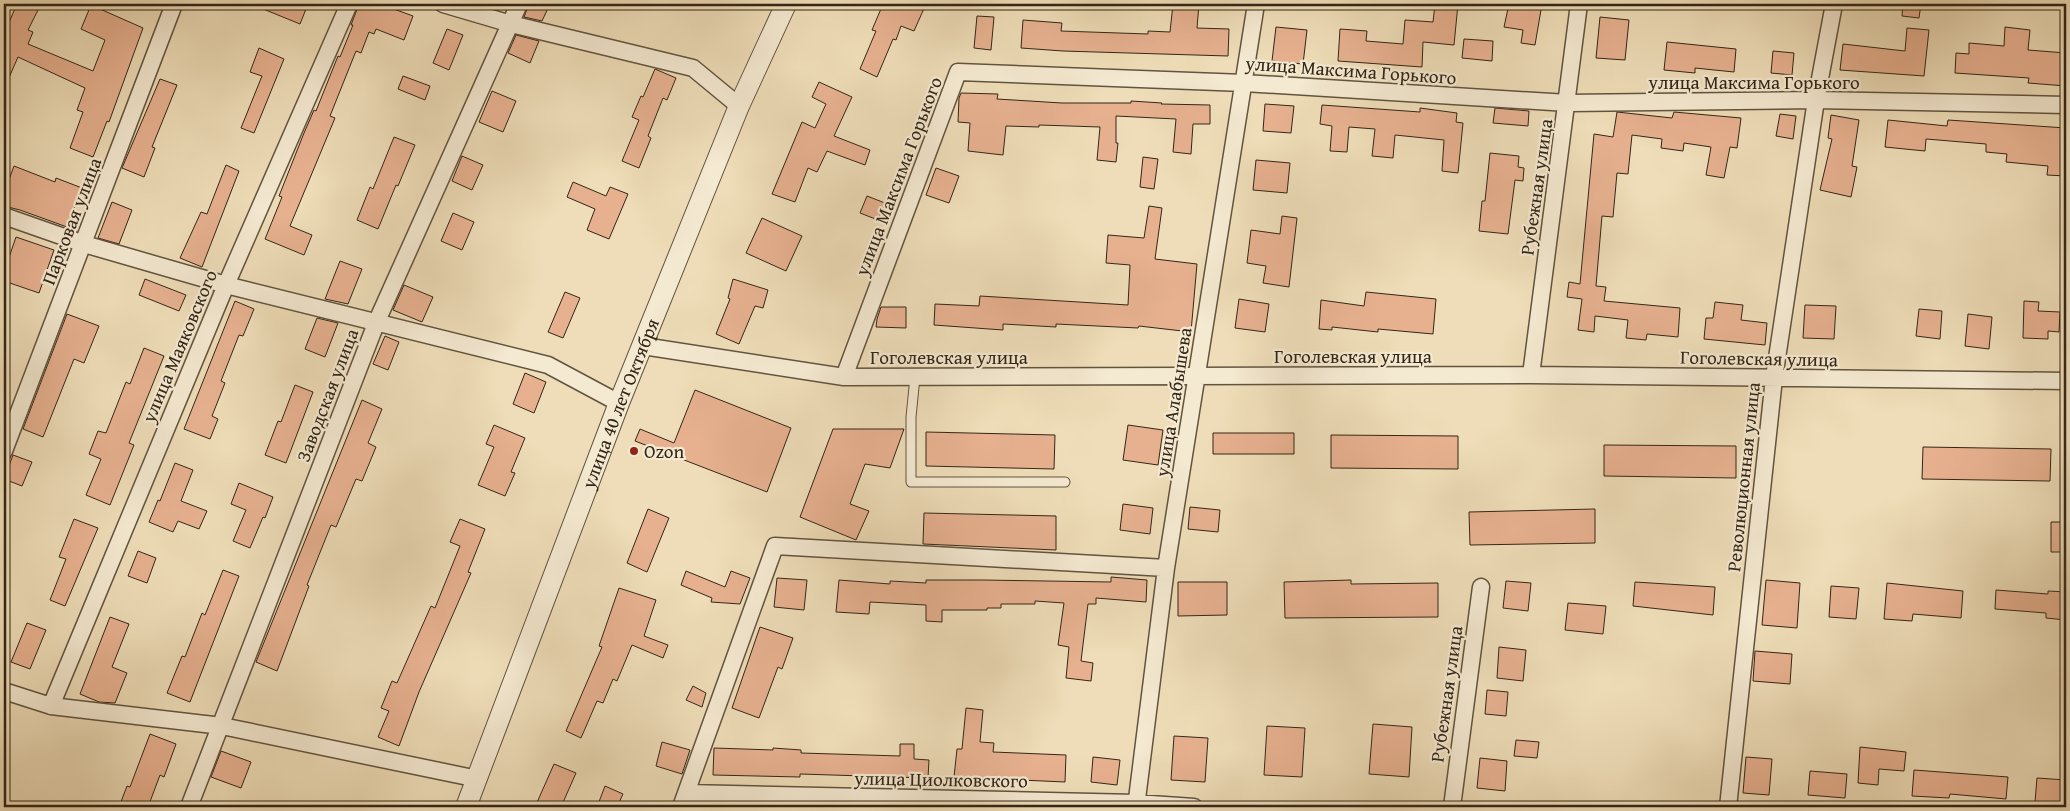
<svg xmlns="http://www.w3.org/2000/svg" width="2070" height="811" viewBox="0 0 2070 811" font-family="'Gentium Book Plus',serif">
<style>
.building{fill:#e7b190;stroke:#332617}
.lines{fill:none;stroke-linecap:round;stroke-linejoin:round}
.service-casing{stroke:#62543f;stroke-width:11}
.minor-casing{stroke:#62543f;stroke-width:19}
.tertiary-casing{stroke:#62543f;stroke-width:22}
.service{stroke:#f4e9d1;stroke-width:9}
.minor{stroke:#f4e9d1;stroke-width:16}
.tertiary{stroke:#f4e9d1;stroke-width:20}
.poi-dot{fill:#8f2418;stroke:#f4e9d1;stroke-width:2}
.labels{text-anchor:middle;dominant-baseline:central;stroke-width:4.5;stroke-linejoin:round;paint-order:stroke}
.street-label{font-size:19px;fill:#332617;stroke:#f4e9d1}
.poi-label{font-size:19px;fill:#332617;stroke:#f4e9d1;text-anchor:start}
</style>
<rect width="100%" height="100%" fill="#eeddb8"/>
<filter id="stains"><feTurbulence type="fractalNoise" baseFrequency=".004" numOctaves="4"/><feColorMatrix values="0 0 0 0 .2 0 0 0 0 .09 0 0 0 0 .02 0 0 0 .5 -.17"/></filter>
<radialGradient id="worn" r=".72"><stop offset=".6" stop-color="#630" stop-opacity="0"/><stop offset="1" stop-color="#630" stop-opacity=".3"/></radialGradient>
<path class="building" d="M 17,4 L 41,4 L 28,30 L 33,32 L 28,44 L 93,71 L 105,40 L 81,29 L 91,5 L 143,28 L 109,122 L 107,121 L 93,157 L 70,148 L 83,112 L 77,110 L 85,88 L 18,57 L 4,89 L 4,34 Z
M 251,4 L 308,4 L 300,24 Z
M 359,4 L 380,4 L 413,16 L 404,40 L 376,29 L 374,34 L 369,32 L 361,53 L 356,51 L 330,116 L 335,118 L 290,226 L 312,235 L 304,255 L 265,239 L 282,197 L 279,196 L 304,133 L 314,110 L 316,111 L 338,56 L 340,57 L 353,25 L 351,25 Z
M 529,4 L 550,4 L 542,21 L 524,17 Z
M 883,4 L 926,4 L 914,31 L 901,26 L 896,40 L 893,39 L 877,77 L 860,69 L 876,31 L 872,30 Z
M 1173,4 L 1199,4 L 1197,28 L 1229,29 L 1228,56 L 1063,51 L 1021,48 L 1023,20 L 1062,23 L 1061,31 L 1148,34 L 1148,31 L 1170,32 Z
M 1435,4 L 1458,4 L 1454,45 L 1423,42 L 1422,67 L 1338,61 L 1340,29 L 1367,31 L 1366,41 L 1403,44 L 1405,20 L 1433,22 Z
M 1509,4 L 1542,4 L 1535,45 L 1521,43 L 1523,30 L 1504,27 Z
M 1903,4 L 1921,4 L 1919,18 L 1902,16 Z
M 977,16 L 994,17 L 991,50 L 974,48 Z
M 1600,17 L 1629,20 L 1625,60 L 1596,58 Z
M 1276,27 L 1307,30 L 1303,64 L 1272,61 Z
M 2005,27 L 2030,30 L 2028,50 L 2066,53 L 2066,86 L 2028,83 L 2029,78 L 1955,73 L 1956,53 L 1969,54 L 1969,43 L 2004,46 Z
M 1907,28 L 1929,30 L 1924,76 L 1840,70 L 1843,44 L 1905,51 Z
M 447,29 L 463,35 L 449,70 L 433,63 Z
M 516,35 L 539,41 L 530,63 L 508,53 Z
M 1464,39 L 1493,41 L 1492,61 L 1462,58 Z
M 1667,42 L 1736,49 L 1734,72 L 1695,68 L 1695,73 L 1664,70 Z
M 259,48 L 284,59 L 254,133 L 241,128 L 262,76 L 250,72 Z
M 1773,51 L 1794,53 L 1792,75 L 1771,73 Z
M 655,69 L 676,78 L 667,100 L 663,98 L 648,136 L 651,138 L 639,168 L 622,161 L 639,120 L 632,117 L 641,96 L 643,97 Z
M 403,76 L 430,86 L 425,100 L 398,89 Z
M 160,79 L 177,85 L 152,147 L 155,148 L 144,177 L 122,168 Z
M 819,82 L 852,97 L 834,136 L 870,150 L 865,165 L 827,151 L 817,172 L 808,168 L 795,202 L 772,194 L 802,122 L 815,128 L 826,104 L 812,97 Z
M 492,91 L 516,101 L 503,132 L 479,122 Z
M 961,93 L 998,94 L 997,99 L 1062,103 L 1131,103 L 1131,101 L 1162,103 L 1161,104 L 1210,105 L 1210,124 L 1193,124 L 1191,154 L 1173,152 L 1176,119 L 1116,116 L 1116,143 L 1118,143 L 1116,162 L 1097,160 L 1100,127 L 1039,125 L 1039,127 L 1006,126 L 1003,155 L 968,151 L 970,123 L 958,122 L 959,98 Z
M 1265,104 L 1294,106 L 1291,133 L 1263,131 Z
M 1322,105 L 1420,112 L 1420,108 L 1457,113 L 1456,122 L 1463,123 L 1458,173 L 1442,171 L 1444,140 L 1395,135 L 1393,158 L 1372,156 L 1375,129 L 1349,127 L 1347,152 L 1330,151 L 1332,126 L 1320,124 Z
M 1495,108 L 1529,111 L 1528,126 L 1493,123 Z
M 1617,112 L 1672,118 L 1674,112 L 1741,118 L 1737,148 L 1730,147 L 1724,178 L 1706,175 L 1711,147 L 1684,143 L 1683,151 L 1661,148 L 1662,139 L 1632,135 L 1628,174 L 1617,173 L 1613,217 L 1602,216 L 1596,286 L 1606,287 L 1604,301 L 1680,308 L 1678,337 L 1647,334 L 1646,340 L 1626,338 L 1628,320 L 1595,316 L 1594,332 L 1578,330 L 1582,299 L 1567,297 L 1569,282 L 1580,284 L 1594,134 L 1613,137 Z
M 1780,114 L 1796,116 L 1793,139 L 1776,136 Z
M 1831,115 L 1859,120 L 1852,166 L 1857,167 L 1851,197 L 1820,190 L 1832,139 L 1828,138 Z
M 1888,120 L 1947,126 L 1948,120 L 2066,128 L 2066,176 L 2047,175 L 2048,166 L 2006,162 L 2007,154 L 1986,152 L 1986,144 L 1926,139 L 1925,151 L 1885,147 Z
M 394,137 L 415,145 L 398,186 L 396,185 L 378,229 L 357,220 L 370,187 L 373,189 Z
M 1490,153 L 1519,156 L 1518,167 L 1524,168 L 1523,181 L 1515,180 L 1508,234 L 1479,231 L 1482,201 L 1485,201 Z
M 462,156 L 483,165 L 472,190 L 452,181 Z
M 1143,157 L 1158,159 L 1154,189 L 1140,187 Z
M 1256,160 L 1290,163 L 1287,193 L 1253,190 Z
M 226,165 L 239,171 L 202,267 L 180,258 L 201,212 L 207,214 Z
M 14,166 L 55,182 L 56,178 L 82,188 L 67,227 L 20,210 L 4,206 L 4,193 Z
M 936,168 L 959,176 L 949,203 L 926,195 Z
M 573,182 L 606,196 L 610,187 L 628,194 L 609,239 L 587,230 L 595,209 L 567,197 Z
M 867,196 L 885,203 L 878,220 L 860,213 Z
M 112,202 L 132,210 L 119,244 L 98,238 Z
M 1149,206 L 1162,208 L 1155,259 L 1197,264 L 1191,332 L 1139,326 L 1138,328 L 1056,324 L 1056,327 L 1003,324 L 1003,330 L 934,325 L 935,304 L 979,306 L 980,296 L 1128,305 L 1130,265 L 1106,263 L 1108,235 L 1144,238 Z
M 453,213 L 474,222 L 462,250 L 441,241 Z
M 1282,216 L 1297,218 L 1289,287 L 1263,283 L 1266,266 L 1247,263 L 1251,230 L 1280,234 Z
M 762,218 L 802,236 L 786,271 L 746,253 Z
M 16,237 L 54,250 L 39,293 L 4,281 L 4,272 Z
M 340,261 L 362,269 L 348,304 L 325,299 Z
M 145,279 L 186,295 L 179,311 L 139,295 Z
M 733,279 L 768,290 L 763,308 L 755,306 L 739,344 L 716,334 L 730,299 L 728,298 Z
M 404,285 L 433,297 L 422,322 L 393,310 Z
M 565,292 L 580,298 L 563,338 L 548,332 Z
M 1366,292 L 1436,299 L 1433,334 L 1378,329 L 1378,332 L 1332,327 L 1332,330 L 1319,329 L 1321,300 L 1364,306 Z
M 1239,299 L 1269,304 L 1265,332 L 1235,328 Z
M 235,301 L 254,309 L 243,336 L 239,335 L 221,381 L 225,383 L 212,416 L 218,419 L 210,439 L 184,429 Z
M 2024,301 L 2039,302 L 2038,311 L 2060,312 L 2059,332 L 2048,331 L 2048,339 L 2023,338 Z
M 1715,302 L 1743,305 L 1741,320 L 1767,323 L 1765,345 L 1704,339 L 1706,318 L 1713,318 Z
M 1805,305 L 1836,306 L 1834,339 L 1803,338 Z
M 881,307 L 906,307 L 906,328 L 876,327 L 877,319 Z
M 1919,309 L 1942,311 L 1940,339 L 1916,336 Z
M 67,314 L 99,326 L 84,363 L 74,359 L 43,437 L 23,429 Z
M 1968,314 L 1992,317 L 1989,349 L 1965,346 Z
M 317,318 L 338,323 L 325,357 L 305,349 Z
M 385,336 L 399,342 L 388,370 L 373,364 Z
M 144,348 L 164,356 L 129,443 L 134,445 L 110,505 L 86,495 L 101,459 L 89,454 L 98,431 L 106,433 L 126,382 L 130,384 Z
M 525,373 L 546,382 L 534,413 L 513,404 Z
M 295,385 L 313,392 L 286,463 L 265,455 L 278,421 L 281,422 Z
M 695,390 L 791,428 L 767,492 L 635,441 L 640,429 L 674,443 Z
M 362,400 L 382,409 L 368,443 L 376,447 L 362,481 L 356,479 L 336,527 L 331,525 L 307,585 L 309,586 L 277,671 L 256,662 Z
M 494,425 L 525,438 L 511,472 L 515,473 L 505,496 L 478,485 L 494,447 L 486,444 Z
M 1128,425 L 1163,430 L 1158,465 L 1123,460 Z
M 833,429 L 904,429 L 890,468 L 865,464 L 850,504 L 869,511 L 856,540 L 800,517 Z
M 926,432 L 1055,435 L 1054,469 L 926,466 Z
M 1213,433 L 1294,433 L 1294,454 L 1213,454 Z
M 1331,435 L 1458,436 L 1458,469 L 1331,468 Z
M 1604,445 L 1736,446 L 1736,478 L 1604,476 Z
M 1923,447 L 2051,449 L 2050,481 L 1922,479 Z
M 13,455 L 32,462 L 22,486 L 4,479 Z
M 175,463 L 193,470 L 181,501 L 207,511 L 199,529 L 178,521 L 173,532 L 149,522 L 158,500 L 160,501 Z
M 239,483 L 273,497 L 265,518 L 263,517 L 250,548 L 233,541 L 246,510 L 231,504 Z
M 1123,504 L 1153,508 L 1150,534 L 1120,530 Z
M 1190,507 L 1220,510 L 1218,532 L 1188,529 Z
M 648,509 L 669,518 L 647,572 L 627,563 Z
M 1595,509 L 1595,543 L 1470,545 L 1469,512 Z
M 924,513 L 1056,516 L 1056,550 L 923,544 Z
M 74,519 L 98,528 L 65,606 L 50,600 L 66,559 L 59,557 Z
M 460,519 L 485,529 L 468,572 L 471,573 L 419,692 L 399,746 L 378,737 L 389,711 L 381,708 L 392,681 L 397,683 L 431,606 L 435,608 L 460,546 L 450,542 Z
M 2051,522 L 2066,522 L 2066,552 L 2051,552 Z
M 138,551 L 156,558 L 147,583 L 128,576 Z
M 223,570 L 239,576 L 190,702 L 167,693 L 182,656 L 185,657 L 202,613 L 205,615 Z
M 686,571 L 725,587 L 731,571 L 750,578 L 740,604 L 711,602 L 712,598 L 681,585 Z
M 1111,577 L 1147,580 L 1146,602 L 1096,598 L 1096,604 L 1088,604 L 1081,661 L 1093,663 L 1091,681 L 1066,678 L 1069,647 L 1058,645 L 1064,603 L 1035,601 L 1035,604 L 1001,604 L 1001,608 L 987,608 L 987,610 L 942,610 L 942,622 L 926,621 L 926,605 L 870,602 L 869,614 L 836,612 L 839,580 L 890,584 L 890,581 L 926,583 L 926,580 L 982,580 L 1111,582 Z
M 777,578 L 807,580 L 804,610 L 774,607 Z
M 1351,580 L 1351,584 L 1438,583 L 1438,617 L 1285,618 L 1284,582 Z
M 1766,580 L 1800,583 L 1797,628 L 1762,625 Z
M 1506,581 L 1531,583 L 1528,611 L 1503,608 Z
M 1178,582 L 1227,582 L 1227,615 L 1178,616 Z
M 1635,582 L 1715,587 L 1713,615 L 1633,606 Z
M 1887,583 L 1963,591 L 1961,618 L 1913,614 L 1912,621 L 1884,619 Z
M 1831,586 L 1859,588 L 1856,619 L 1829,617 Z
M 619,588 L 656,600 L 644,636 L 668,645 L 663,658 L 632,645 L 617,681 L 613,679 L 603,703 L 597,701 L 581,738 L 566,731 L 602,647 L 599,646 Z
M 1996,590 L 2048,594 L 2048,591 L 2066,592 L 2066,620 L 2046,618 L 2046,613 L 1995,609 Z
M 1568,603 L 1606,606 L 1603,634 L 1565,630 Z
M 110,617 L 129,624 L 112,667 L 127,673 L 115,703 L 99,702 L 80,694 Z
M 27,623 L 46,630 L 30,669 L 11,662 Z
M 760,627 L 793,638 L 782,669 L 778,667 L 759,718 L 732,708 Z
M 1499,647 L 1526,650 L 1523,681 L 1497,678 Z
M 1755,651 L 1792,654 L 1790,684 L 1753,681 Z
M 693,686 L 706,693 L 702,707 L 686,700 Z
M 1487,690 L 1508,692 L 1506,716 L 1485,714 Z
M 966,708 L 983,710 L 980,742 L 994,743 L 993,752 L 1066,755 L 1065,782 L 954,777 L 957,749 L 962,749 Z
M 1373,724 L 1412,727 L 1409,777 L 1369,774 Z
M 1267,726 L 1305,728 L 1302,777 L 1264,775 Z
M 150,734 L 176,744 L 164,777 L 160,775 L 148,807 L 119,807 L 127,786 L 130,787 Z
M 1174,736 L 1208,738 L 1205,782 L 1171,780 Z
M 1516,740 L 1539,742 L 1537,758 L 1514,756 Z
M 662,742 L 690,750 L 682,774 L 656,766 Z
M 900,744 L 914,744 L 914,759 L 929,760 L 928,778 L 800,774 L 800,777 L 713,775 L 714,748 L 773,750 L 773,748 L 801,750 L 801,753 L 900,756 Z
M 1860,747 L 1906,752 L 1904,771 L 1879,769 L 1878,785 L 1858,783 Z
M 221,751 L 251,762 L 241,788 L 211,777 Z
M 1093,757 L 1120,760 L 1117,785 L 1091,782 Z
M 1746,757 L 1772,759 L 1769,795 L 1743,793 Z
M 1480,758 L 1507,761 L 1505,791 L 1477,788 Z
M 554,764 L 576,773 L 561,807 L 535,807 Z
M 1914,770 L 2008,777 L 2006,799 L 1950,794 L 1949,798 L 1912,796 Z
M 1810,771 L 1847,774 L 1845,798 L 1808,795 Z
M 2037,778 L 2066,780 L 2066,805 L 2035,802 Z
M 605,786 L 623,794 L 617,807 L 597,807 Z"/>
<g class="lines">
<g class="service-casing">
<path id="service" d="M 915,377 L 911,417 L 911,482 L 1065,482"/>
</g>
<g class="minor-casing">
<path id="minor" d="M 443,4 L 511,24 L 693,68 L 739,106
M 4,216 L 84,244 L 226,285 L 548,365 L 619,403
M 643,346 L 844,377 L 1531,375 L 2066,381
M 1531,375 L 1579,4
M 844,377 L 958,72 L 1244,83 L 1568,103 L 1816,100 L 2066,105
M 4,451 L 174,4
M 4,691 L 51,706 L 222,726 L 478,779
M 51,706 L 226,285 L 349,4
M 687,793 L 1136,803 L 1194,807
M 189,807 L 377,321 L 519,4
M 681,807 L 775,546 L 1166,568
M 1136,807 L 1166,568 L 1256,4
M 1452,807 L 1481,587
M 1728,807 L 1774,378 L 1816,100 L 1834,4"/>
</g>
<g class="tertiary-casing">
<g id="tertiary">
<path id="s1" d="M 466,807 L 619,403 L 739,106 L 786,4"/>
</g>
</g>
<use href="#service" class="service"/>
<use href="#minor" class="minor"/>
<use href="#tertiary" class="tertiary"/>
</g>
<circle class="poi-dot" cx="634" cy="451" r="5"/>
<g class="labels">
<g class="street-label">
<text transform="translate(1351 70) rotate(4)">улица Максима Горького</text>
<text x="1754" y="82">улица Максима Горького</text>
<text transform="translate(898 176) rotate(-69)">улица Максима Горького</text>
<text transform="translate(1536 187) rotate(-82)">Рубежная улица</text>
<text transform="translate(71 221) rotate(-69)">Парковая улица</text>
<text transform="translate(179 346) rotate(-67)">улица Маяковского</text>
<text x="1353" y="356">Гоголевская улица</text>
<text x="949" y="357">Гоголевская улица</text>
<text transform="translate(1759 358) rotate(1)">Гоголевская улица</text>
<text transform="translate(327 395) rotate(-69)">Заводская улица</text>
<text transform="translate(1173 402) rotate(-81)">улица Алабышева</text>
<text stroke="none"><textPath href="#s1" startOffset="432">улица 40 лет Октября</textPath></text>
<text transform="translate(1743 477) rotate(-84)">Революционная улица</text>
<text transform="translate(1446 694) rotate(-82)">Рубежная улица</text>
<text transform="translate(941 779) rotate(1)">улица Циолковского</text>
</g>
<g class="poi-label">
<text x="644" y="451">Ozon</text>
</g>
</g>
<rect width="2070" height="811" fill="none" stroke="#eeddb8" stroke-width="20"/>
<rect x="5" y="5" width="2060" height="801" fill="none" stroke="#332617" stroke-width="2.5"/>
<rect x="10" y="10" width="2050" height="791" fill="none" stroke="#332617"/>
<rect width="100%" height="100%" filter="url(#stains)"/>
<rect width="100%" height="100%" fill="url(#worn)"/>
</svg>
